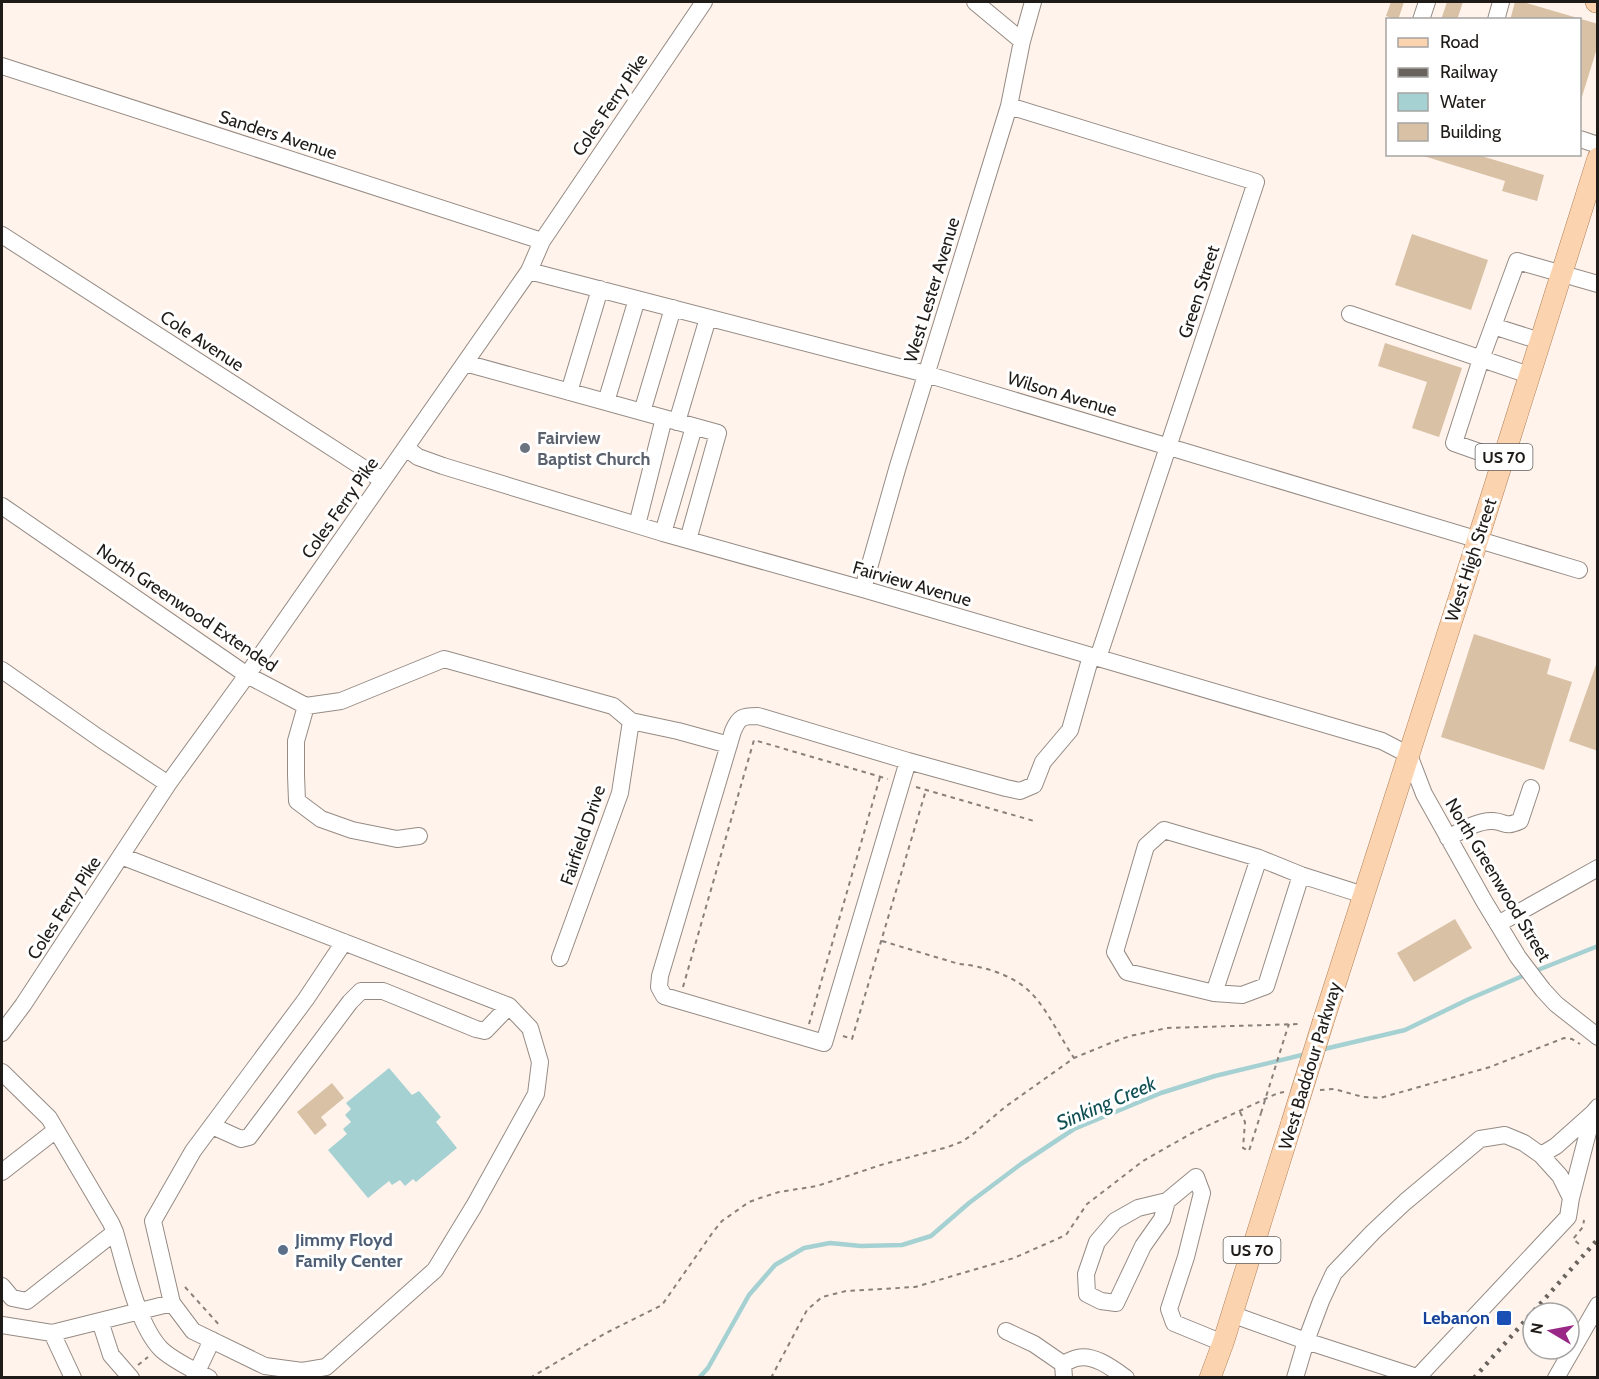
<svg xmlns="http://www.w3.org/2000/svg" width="1599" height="1379" viewBox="0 0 1599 1379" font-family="Cabin,sans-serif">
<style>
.water{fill:#a5d1d3}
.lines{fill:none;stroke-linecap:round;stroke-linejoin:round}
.stream{stroke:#a5d1d3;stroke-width:4.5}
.building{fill:#d9c1a5}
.minor-casing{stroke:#958b84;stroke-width:18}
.major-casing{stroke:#ad7f57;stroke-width:22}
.path{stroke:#88807b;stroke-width:2;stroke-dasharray:4.5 4.5;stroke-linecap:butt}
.minor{stroke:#fff;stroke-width:16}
.major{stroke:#fbd3af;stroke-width:21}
.rail{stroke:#69635e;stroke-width:4.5;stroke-dasharray:3 6;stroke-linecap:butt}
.major-bridge-casing{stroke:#ad7f57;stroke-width:22;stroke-linecap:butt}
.path-bridge{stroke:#88807b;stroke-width:2;stroke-dasharray:4.5 4.5;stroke-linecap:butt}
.major-bridge{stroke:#fbd3af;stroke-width:21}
.worship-dot{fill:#6b7280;stroke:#fff;stroke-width:2}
.service-dot{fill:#5c6f8a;stroke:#fff;stroke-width:2}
.transit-dot{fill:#1a4fb4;stroke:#fff;stroke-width:2}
.labels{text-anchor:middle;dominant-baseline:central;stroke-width:6;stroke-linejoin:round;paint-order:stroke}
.shield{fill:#fff;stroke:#625f5d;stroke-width:1.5}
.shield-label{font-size:16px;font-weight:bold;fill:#1f1b18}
.street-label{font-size:18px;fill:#1f1b18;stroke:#fff}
.worship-label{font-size:18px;font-weight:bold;fill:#5b616d;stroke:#fff;text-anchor:start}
.service-label{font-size:18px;font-weight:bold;fill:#4e5e75;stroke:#fff;text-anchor:start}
.transit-label{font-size:18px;font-weight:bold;fill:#164399;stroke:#fff;text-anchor:end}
.water-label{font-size:20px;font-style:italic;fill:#0f4f53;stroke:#fff}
</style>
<rect width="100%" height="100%" fill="#fff3ec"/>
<path class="water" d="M 389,1068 L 412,1095 L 419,1091 L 441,1117 L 436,1122 L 457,1148 L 416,1182 L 413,1179 L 405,1186 L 400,1180 L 392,1185 L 389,1181 L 368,1198 L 328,1150 L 347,1134 L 343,1129 L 351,1122 L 345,1115 L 351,1109 L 346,1103 Z"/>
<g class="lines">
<path class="stream" d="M 1533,972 L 1598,946
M 1320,1050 L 1405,1030 L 1469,999 L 1525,975
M 699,1378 L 708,1368 L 749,1295 L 775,1265 L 804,1248 L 830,1243 L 861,1246 L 902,1245 L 931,1236 L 969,1203 L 1021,1164 L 1074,1129 L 1161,1093 L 1215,1076 L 1306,1054"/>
</g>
<path class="building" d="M 1391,2 L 1404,2 L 1398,20 L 1386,16 Z
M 1447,2 L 1463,2 L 1457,20 L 1441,20 Z
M 1515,2 L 1523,2 L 1598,24 L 1598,45 L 1580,103 L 1580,20 L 1510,20 Z
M 1417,154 L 1475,154 L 1544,175 L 1537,201 L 1502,191 L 1505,181 Z
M 1412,234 L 1488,260 L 1471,310 L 1395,285 Z
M 1385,343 L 1462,368 L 1439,437 L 1412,428 L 1427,382 L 1378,366 Z
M 1474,634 L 1551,659 L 1547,674 L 1572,682 L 1544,770 L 1441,737 Z
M 1598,659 L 1598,751 L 1569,741 Z
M 1455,919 L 1472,948 L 1414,982 L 1397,953 Z
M 332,1083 L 344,1098 L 321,1117 L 327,1125 L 315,1135 L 297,1112 Z"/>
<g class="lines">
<g class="minor-casing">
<path id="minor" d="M 975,2 L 1022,41
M 1421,20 L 1427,2
M 1496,20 L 1501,2
M 2,66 L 542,241
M 1009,106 L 1256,182 L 1098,658
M 1580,139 L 1598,145
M 2,235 L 382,480
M 529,271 L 926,374 L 1579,570
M 1350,314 L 1529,375
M 1493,326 L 1540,341
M 465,363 L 718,433 L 688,540
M 569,392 L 600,289
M 606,402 L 637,299
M 642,412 L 673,308
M 677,422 L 708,318
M 406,448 L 418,457 L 443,466 L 663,533 L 863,589 L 1382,741 L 1409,755 L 1424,794 L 1484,901 L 1518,957 L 1543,990 L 1556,1004 L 1598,1037
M 1502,460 L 1454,443 L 1481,359 L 1517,261 L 1598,284
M 2,506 L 247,675 L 306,706 L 341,701 L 444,659 L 613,706 L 631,721 L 678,731 L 729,745
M 637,525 L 664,418
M 663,533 L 694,427
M 863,589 L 898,466 L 1009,106 L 1022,41 L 1033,2
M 2,670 L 99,738 L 168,784
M 306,706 L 296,741 L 296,775 L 297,801 L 321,819 L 352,830 L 397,839 L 419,836
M 908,761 L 824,1043 L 664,996 L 659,987 L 660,976 L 733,731 C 739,717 742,716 758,716 L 908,761 L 1006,788 L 1020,791 L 1034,785 L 1043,762 L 1070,730 L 1091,656
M 1448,838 C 1461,831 1478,820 1493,821 C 1507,822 1504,828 1520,821 L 1531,788
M 121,856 L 509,1006 L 530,1028 L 540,1062 L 536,1094 L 474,1206 L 435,1270 L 326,1367 L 302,1371 L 265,1366 L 193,1331 L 172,1303 L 153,1221 L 193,1151 L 306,999 L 344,942
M 1301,875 L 1266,986 L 1242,995 L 1214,993 L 1127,972 L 1115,952 L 1146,846 L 1164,830 L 1259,858 L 1301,875 L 1364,895
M 1498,924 L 1598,868
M 560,958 L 620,793 L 631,721
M 1214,993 L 1259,858
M 2,1033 L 23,1005 L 168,784 L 247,675 L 529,271 L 542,241 L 704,2
M 2,1072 L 49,1118 L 111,1223 L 115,1232 L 27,1301 L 12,1298 L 2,1286
M 212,1126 L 241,1139 L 249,1137 L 350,1002 L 361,991 L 383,991 L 476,1029 L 485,1031 L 509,1006
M 1541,1155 L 1560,1176 L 1571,1198
M 2,1172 L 56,1130
M 1167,1201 L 1162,1219 L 1143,1246 L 1116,1303 L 1101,1301 L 1087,1294 L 1086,1274 L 1097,1242 L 1115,1221 L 1138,1208 L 1167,1201 L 1196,1177 L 1202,1193 L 1186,1257 L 1169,1309 L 1174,1323 L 1223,1343
M 115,1232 C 125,1265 137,1324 161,1349 C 171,1359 195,1371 209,1378
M 1231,1314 L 1306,1341 L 1417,1377
M 100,1321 L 111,1355 L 131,1378
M 2,1325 L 52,1333 L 172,1303
M 1006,1331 L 1034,1344 L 1063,1364 L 1064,1378
M 52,1333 L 73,1378
M 1063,1364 C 1067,1362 1072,1359 1077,1358 C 1094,1354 1112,1368 1126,1378
M 194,1378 L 212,1340
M 1295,1378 L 1306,1341 L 1321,1301 L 1334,1273 L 1373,1232 L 1405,1202 L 1480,1139 L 1505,1135 L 1524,1143 L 1541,1155 L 1556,1146 L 1593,1113 L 1598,1107
M 1417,1378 L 1568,1217 L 1571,1198 L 1593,1113
M 1556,1378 L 1598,1305"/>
</g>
<g class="major-casing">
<path id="major" d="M 1596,2 L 1598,2
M 1323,1022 L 1478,539 L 1598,158
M 1210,1378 L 1223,1343 L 1292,1122"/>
</g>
<path class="path" d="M 916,787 L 1034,821
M 882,941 L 959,964 C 982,966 1011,974 1029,991 C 1045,1005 1061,1039 1074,1058
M 683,987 L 754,740 L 888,779
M 809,1024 L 880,777
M 843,1036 L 852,1039 L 926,790
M 1285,1036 L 1289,1024
M 1320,1090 L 1334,1089 L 1363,1097 L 1380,1098 L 1490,1067 L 1564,1038 L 1572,1039 L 1580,1044
M 1240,1112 L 1245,1122 L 1243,1148 L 1249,1151 L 1261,1113
M 1579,1244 L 1573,1239 L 1583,1227 L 1584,1220
M 185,1287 L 221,1327
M 138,1365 L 148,1357
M 530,1378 L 606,1333 L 662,1305 L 713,1232 L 722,1221 L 749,1202 L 760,1198 L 779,1192 L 817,1186 L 884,1164 L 948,1147 L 961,1142 L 972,1135 L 1005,1107 L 1074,1058 L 1108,1044 L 1130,1036 L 1167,1028 L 1300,1024
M 771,1378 L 807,1310 L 822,1297 L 846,1291 L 915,1287 L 1014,1258 L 1066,1235 L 1087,1204 L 1143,1161 L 1192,1133 L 1278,1093 L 1284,1092"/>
<use href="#minor" class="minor"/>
<use href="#major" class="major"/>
<path class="rail" d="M 1474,1378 L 1598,1239"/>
<g class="major-bridge-casing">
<path id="major-bridge" d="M 1292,1122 L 1323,1022"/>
</g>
<path class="path-bridge" d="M 1261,1113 L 1285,1036"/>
<use href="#major-bridge" class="major-bridge"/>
</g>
<circle class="worship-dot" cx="525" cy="448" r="6"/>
<circle class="service-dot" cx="283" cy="1250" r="6"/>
<rect class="transit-dot" x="1496" y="1310" width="16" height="16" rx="3"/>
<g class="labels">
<g class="shield">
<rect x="1475.5" y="444" width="57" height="26" rx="4.5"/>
<rect x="1223.5" y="1237" width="57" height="26" rx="4.5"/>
</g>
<g class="shield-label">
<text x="1504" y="457">US 70</text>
<text x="1252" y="1250">US 70</text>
</g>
<g class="street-label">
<text transform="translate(610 105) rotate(-56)">Coles Ferry Pike</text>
<text transform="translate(278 135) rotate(18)">Sanders Avenue</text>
<text transform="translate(932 290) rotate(-73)">West Lester Avenue</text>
<text transform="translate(1199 292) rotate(-72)">Green Street</text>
<text transform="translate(202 341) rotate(33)">Cole Avenue</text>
<text transform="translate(1062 394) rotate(17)">Wilson Avenue</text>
<text transform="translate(340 508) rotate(-55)">Coles Ferry Pike</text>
<text transform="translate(1471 560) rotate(-72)">West High Street</text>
<text transform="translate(912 584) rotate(16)">Fairview Avenue</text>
<text transform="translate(187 608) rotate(34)">North Greenwood Extended</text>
<text transform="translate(583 835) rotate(-71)">Fairfield Drive</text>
<text transform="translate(1498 880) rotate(59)">North Greenwood Street</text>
<text transform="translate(64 908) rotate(-57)">Coles Ferry Pike</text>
<text transform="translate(1310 1066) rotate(-73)">West Baddour Parkway</text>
</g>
<g class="worship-label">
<text x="537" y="438">Fairview<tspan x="537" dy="21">Baptist Church</tspan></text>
</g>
<g class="service-label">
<text x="295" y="1240">Jimmy Floyd<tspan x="295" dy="21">Family Center</tspan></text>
</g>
<g class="transit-label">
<text x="1490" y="1318">Lebanon</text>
</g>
<g class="water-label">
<text transform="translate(1106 1103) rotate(-23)">Sinking Creek</text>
</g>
</g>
<rect width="1599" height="1379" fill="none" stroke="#1f1b18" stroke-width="6"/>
<rect x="1386" y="18" width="195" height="138" fill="#ffffff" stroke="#a5a4a3" stroke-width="1.5"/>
<rect x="1398" y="38" width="30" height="9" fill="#fbd3af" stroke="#a5a4a3" stroke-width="1.5"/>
<text x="1440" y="48" font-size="18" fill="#1f1b18">Road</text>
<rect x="1398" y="68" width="30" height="9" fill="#69635e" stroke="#a5a4a3" stroke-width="1.5"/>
<text x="1440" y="78" font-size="18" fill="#1f1b18">Railway</text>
<rect x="1398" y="93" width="30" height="18" fill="#a5d1d3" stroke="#a5a4a3" stroke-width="1.5"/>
<text x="1440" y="108" font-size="18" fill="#1f1b18">Water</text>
<rect x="1398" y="123" width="30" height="18" fill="#d9c1a5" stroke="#a5a4a3" stroke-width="1.5"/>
<text x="1440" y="138" font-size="18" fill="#1f1b18">Building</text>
<g transform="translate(1551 1331) rotate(280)"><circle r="28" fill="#ffffff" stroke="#a5a4a3" stroke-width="1.5"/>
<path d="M0-4.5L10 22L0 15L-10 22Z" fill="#982785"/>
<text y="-9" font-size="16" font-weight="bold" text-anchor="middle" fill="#1f1b18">N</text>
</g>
</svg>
